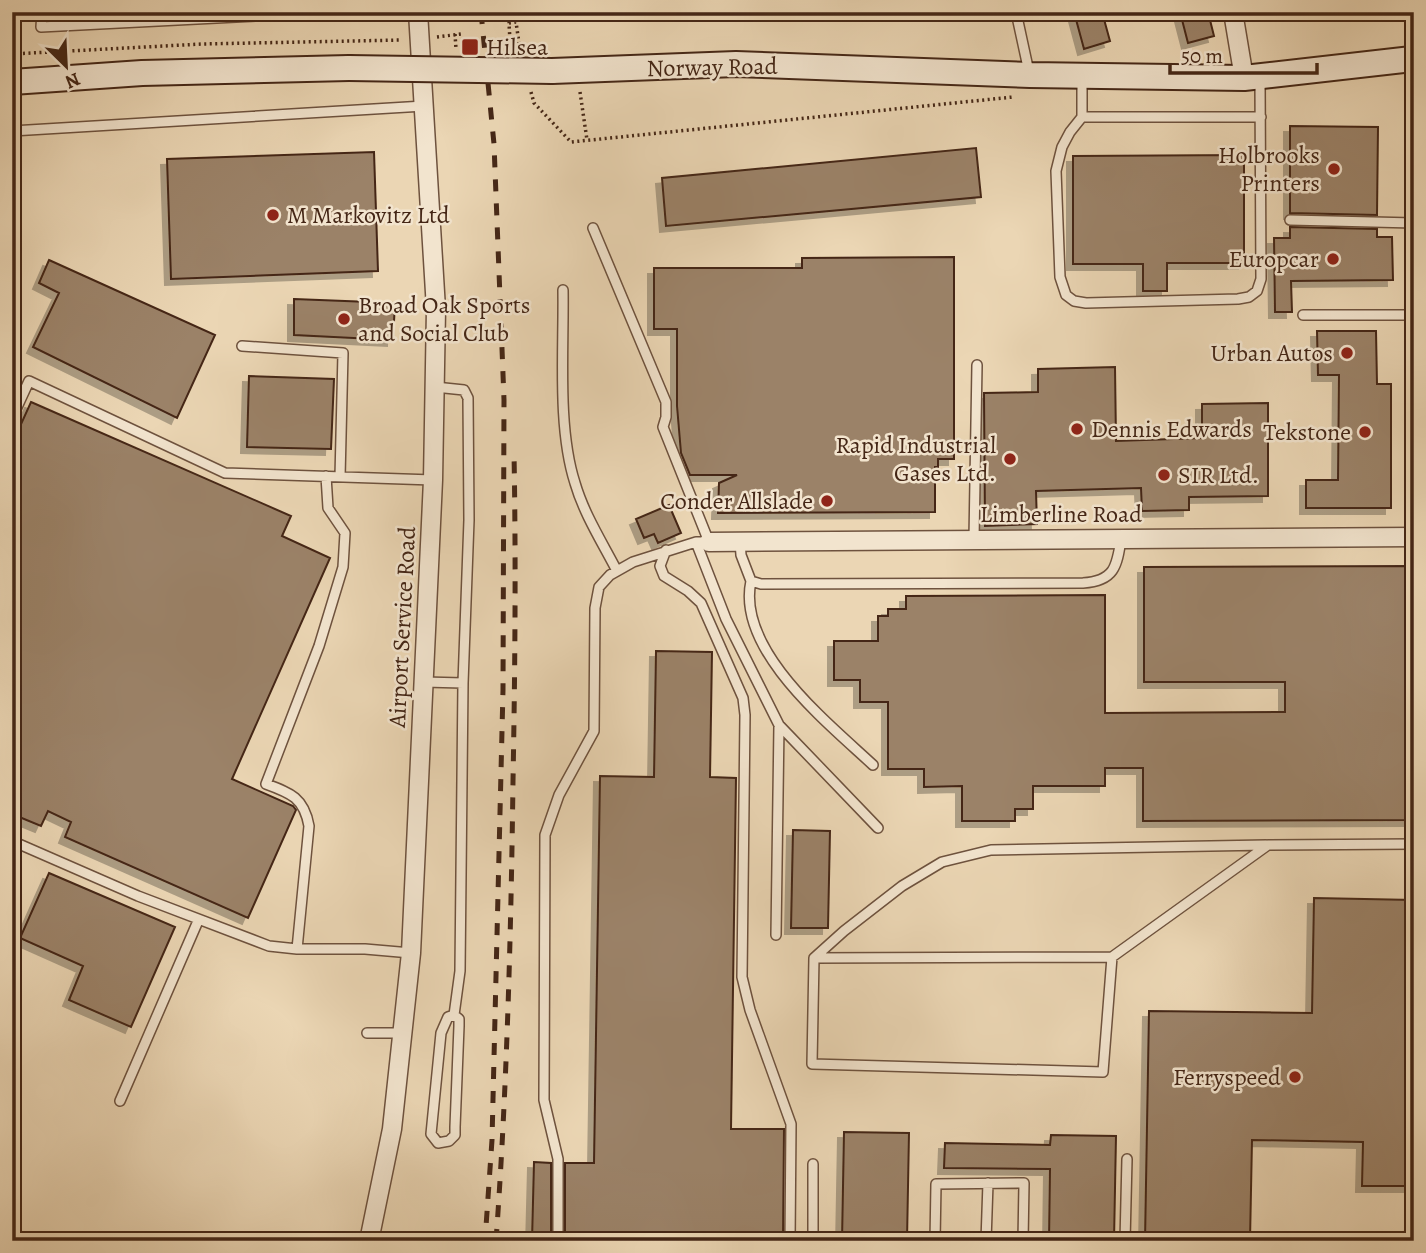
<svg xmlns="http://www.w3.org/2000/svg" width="1426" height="1253" viewBox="0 0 1426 1253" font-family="Alegreya,serif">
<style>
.building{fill:#9b8268;stroke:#442616;stroke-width:2;filter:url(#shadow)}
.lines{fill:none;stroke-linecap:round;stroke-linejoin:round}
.lane-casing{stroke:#6e523e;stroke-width:12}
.street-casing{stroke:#6e523e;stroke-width:21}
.secondary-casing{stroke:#442616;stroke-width:28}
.path{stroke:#442616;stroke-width:3.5;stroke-dasharray:2 3.5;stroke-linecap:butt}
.lane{stroke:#f2e4ce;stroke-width:9}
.street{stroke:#f2e4ce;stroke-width:18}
.secondary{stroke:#f2e4ce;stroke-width:24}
.rail{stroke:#442616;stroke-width:5;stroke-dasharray:12 12;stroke-linecap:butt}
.secondary-bridge-casing{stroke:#442616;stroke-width:28;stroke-linecap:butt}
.secondary-bridge{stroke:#f2e4ce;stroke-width:24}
.poi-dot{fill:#8f2418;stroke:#f2e4ce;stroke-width:2.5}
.labels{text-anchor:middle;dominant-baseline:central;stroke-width:5;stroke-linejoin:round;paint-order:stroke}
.poi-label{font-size:24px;fill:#442616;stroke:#f2e4ce;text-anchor:end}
.street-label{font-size:24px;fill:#442616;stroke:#f2e4ce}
</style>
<defs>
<filter id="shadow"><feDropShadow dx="-6" dy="6" stdDeviation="0" flood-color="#0004"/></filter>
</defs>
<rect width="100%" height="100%" fill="#ebd6b4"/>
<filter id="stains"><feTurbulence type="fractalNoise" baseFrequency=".00286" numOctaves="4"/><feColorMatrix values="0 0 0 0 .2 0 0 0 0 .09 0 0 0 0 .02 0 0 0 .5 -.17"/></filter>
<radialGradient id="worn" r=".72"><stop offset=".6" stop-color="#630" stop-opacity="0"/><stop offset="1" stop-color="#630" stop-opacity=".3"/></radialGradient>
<path class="building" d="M 1074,12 L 1102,12 L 1110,41 L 1084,49 Z
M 1180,12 L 1208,12 L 1214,36 L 1188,43 Z
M 1290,126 L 1378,127 L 1377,215 L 1290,213 Z
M 976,148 L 981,197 L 666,226 L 662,178 Z
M 374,152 L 378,271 L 171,279 L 167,159 Z
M 1244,155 L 1244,263 L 1167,263 L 1167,291 L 1143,291 L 1143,264 L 1073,264 L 1073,156 Z
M 1290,227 L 1377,229 L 1377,237 L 1392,237 L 1393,280 L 1291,281 L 1292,312 L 1275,312 L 1274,238 L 1290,238 Z
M 954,257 L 954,459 L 938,459 L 938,467 L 935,467 L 935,512 L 718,513 L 719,483 L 737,475 L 690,475 L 681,453 L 677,406 L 677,329 L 654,329 L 654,268 L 802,268 L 802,258 Z
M 49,260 L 215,335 L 177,418 L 33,347 L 59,293 L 39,283 Z
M 294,299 L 395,303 L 393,340 L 294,335 Z
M 1317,331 L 1376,331 L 1377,384 L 1391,384 L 1391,508 L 1306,508 L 1306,480 L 1338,480 L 1339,375 L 1318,375 Z
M 1115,367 L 1116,441 L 1202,438 L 1202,404 L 1268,403 L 1268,496 L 1189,497 L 1189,510 L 1142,511 L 1141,488 L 1036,491 L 1037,524 L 985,526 L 984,393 L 1038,392 L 1038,369 Z
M 249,376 L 334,379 L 331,449 L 247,447 Z
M 31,402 L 291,516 L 282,536 L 330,558 L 232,779 L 293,806 L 296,810 L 248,918 L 65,837 L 71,822 L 48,811 L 41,826 L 12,814 L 12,444 Z
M 669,505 L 681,533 L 658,543 L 654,534 L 644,538 L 636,519 Z
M 1414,566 L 1414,820 L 1143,821 L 1143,768 L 1105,768 L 1105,786 L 1033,786 L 1033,809 L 1015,809 L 1015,821 L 962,821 L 962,786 L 924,787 L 924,769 L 888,769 L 888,702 L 860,702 L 860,680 L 834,680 L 834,641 L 878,641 L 878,616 L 888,616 L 888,609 L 906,609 L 906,596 L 1105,595 L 1105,713 L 1285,712 L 1285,682 L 1144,682 L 1144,567 Z
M 656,651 L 712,652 L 710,777 L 736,778 L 731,1129 L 784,1129 L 783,1241 L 565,1241 L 565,1163 L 594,1163 L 600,776 L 654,777 Z
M 793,830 L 830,831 L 828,928 L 791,928 Z
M 49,873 L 175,927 L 131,1027 L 69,1000 L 83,966 L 20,938 Z
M 1314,898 L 1414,900 L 1414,1186 L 1362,1186 L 1363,1142 L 1252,1140 L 1250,1241 L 1145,1241 L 1149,1011 L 1312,1013 Z
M 844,1132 L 909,1133 L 907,1241 L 842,1241 Z
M 1051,1135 L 1116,1136 L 1114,1241 L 1049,1241 L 1050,1169 L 944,1168 L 945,1143 L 1050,1145 Z
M 534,1162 L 551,1163 L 551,1241 L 532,1241 Z"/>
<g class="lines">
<g class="lane-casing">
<path id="lane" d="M 42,12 L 41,27 L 333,12
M 1016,12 L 1029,72
M 1082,77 L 1082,117 L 1261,117
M 1082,117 L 1070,132 L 1062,147 L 1056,171 L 1060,277 L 1066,295 L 1074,301 L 1086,303 L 1238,299 L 1249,297 L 1257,291 L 1261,279 L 1260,80
M 12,131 L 424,106
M 1290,220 L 1414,223
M 563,290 C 564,349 557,427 575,483 C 584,514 602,542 617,571
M 1303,315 L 1414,315
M 242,346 L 343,353 L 340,477
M 435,387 L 464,390 L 468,398 L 469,520 L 463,683 L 460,971 L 454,1015 L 459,1019 L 459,1026 L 455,1127 L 455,1135 L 449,1141 L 438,1143 L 431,1134 L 441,1033 L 448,1017 L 454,1015
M 12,418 L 29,381 L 225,473 L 433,480
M 974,539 L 977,365
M 740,541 L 741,555 L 751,581 L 761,584 L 1083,583 C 1114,581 1117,567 1121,539
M 696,542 L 726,619 L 779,725 L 878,828
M 666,550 L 660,566 L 664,576 L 688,591 L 701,603 L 743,698 L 745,715 L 742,977 L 750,1010 L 791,1124 L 790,1241
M 751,581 C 736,650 828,723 873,765
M 424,682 L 463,683
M 12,841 L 138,896 L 269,946 L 297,949 L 365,949 L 411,953
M 776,935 L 779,725
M 297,949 L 309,826 C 304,798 291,793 266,784 L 319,646 L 343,567 L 345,533 L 328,508 L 326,476
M 1112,957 L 1103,1072 L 812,1064 L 814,958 L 1112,957 L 1268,845 L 1414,844
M 814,958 L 844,931 L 902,886 L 942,862 L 991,850 L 1266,845
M 367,1033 L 402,1033
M 120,1101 L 198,921
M 558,1241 L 558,1159 L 544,1100 L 545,835 L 559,795 L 594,731 L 595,608 L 599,587 L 610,575 L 633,562 L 696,542 L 709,542 L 663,427 L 666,417 L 666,402 L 593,228
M 813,1241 L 813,1164
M 935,1241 L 936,1184 L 1024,1183 L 1023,1241
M 986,1241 L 988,1183
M 1125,1241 L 1127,1159
M 1391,1241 L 1414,1234"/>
</g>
<g class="street-casing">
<path id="street" d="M 1233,12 L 1244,78
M 709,542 L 1414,537
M 369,1241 L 392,1129 L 411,953 L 433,480 L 436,309 L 418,12"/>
</g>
<g class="secondary-casing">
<path id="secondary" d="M 552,71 L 736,64 L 1030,75 L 1244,78 L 1412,59
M 12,82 L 142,73 L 349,68"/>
</g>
<path class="path" d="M 455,34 L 456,49
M 437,37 L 461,34
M 506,42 L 510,41 L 509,23 L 516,22 L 520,50
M 12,54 L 202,44 L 402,40
M 531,92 L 534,103 L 571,142 L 1013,97
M 580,92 L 587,140"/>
<use href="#lane" class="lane"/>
<use href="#street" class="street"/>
<use href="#secondary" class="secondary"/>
<path class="rail" d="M 481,12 L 494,144 L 504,400 L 503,690 L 492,1140 L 485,1241
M 496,1241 C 507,1088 511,934 513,781 C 515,671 516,562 514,453"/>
<g class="secondary-bridge-casing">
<path id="secondary-bridge" d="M 349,68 L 552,71"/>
</g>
<use href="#secondary-bridge" class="secondary-bridge"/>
</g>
<g class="poi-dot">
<rect x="461" y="38" width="18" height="18" rx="3.5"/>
<circle cx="1334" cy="169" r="7"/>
<circle cx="273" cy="215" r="7"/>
<circle cx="1333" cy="259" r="7"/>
<circle cx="344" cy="319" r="7"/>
<circle cx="1347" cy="353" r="7"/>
<circle cx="1077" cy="429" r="7"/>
<circle cx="1365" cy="432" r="7"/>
<circle cx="1010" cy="459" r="7"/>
<circle cx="1164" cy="475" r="7"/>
<circle cx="827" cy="501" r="7"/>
<circle cx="1295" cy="1077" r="7"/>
</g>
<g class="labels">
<g class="poi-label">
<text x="486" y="47" text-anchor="start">Hilsea</text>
<text x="1320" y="155">Holbrooks<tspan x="1320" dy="28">Printers</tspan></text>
<text x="287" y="215" text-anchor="start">M Markovitz Ltd</text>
<text x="1319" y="259">Europcar</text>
<text x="358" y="305" text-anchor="start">Broad Oak Sports<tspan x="358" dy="28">and Social Club</tspan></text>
<text x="1333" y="353">Urban Autos</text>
<text x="1091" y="429" text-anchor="start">Dennis Edwards</text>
<text x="1351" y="432">Tekstone</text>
<text x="996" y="445">Rapid Industrial<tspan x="996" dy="28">Gases Ltd.</tspan></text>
<text x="1178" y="475" text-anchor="start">SIR Ltd.</text>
<text x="813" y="501">Conder Allslade</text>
<text x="1281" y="1077">Ferryspeed</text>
</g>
<g class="street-label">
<text transform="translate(712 67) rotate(-1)">Norway Road</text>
<text x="1061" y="514">Limberline Road</text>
<text transform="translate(402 627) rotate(-87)">Airport Service Road</text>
</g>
</g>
<rect width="1426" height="1253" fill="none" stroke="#ebd6b4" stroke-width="42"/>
<rect x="14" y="14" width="1398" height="1225" fill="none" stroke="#442616" stroke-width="3.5"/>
<rect x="21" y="21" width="1384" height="1211" fill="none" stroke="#442616" stroke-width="2"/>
<g transform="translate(66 66) rotate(156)" stroke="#f2e4ce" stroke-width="5" paint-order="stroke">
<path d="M0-5L12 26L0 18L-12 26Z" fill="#442616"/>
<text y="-10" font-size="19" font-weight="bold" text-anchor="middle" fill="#442616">N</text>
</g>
<path d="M1170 63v10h147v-10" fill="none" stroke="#442616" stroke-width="3.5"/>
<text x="1181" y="63" font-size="21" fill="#442616" stroke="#f2e4ce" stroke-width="5" paint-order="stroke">50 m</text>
<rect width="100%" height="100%" filter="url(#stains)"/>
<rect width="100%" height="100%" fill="url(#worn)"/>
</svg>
